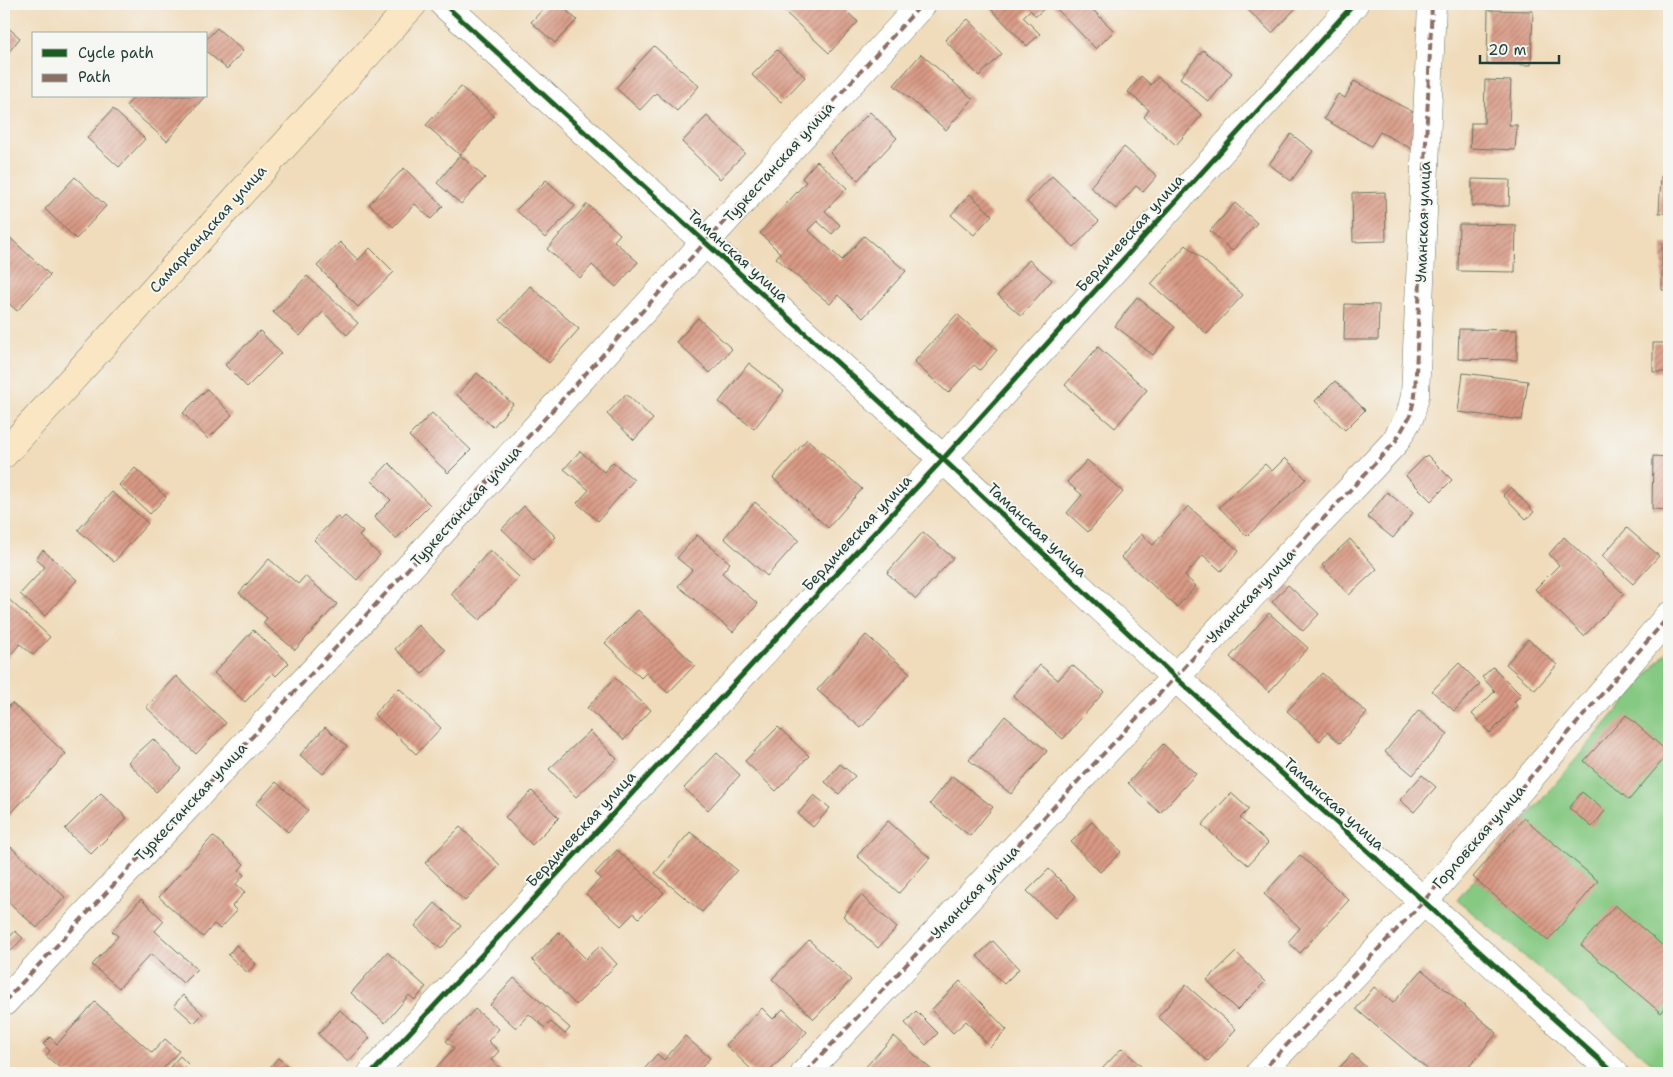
<svg xmlns="http://www.w3.org/2000/svg" width="1673" height="1077" viewBox="0 0 1673 1077" font-family="'Shantell Sans',sans-serif">
<style>
.green{fill:#86c983;stroke:#52835c}
.building{fill:url(#building-hatch)}
.lines{fill:none;stroke-linecap:round;stroke-linejoin:round}
.street-casing{stroke:#687563;stroke-width:29}
.secondary-casing{stroke:#687563;stroke-width:29}
.street{stroke:#fff;stroke-width:28}
.secondary{stroke:#fbe6c3;stroke-width:28}
.quiet{stroke:#8d6e63;stroke-width:4;stroke-dasharray:8 4;stroke-linecap:butt}
.cycleway-casing{stroke:#f6f6f2;stroke-width:8}
.cycleway{stroke:#1b5e20;stroke-width:5}
.labels{text-anchor:middle;dominant-baseline:central;stroke-width:4;stroke-linejoin:round;paint-order:stroke}
.street-label{font-size:15px;fill:#1f3d34;stroke:#f6f6f2}
</style>
<defs>
<pattern id="building-hatch" width="6" height="6" patternUnits="userSpaceOnUse" patternTransform="scale(1.25)"><rect width="6" height="6" fill="#d99984"/><path d="M-1 1l2-2M0 6l6-6M5 7l2-2" fill="none" stroke="#af7e6d"/></pattern>
</defs>
<rect width="100%" height="100%" fill="#f6f6f2"/>
<filter id="ink" filterUnits="userSpaceOnUse"><feTurbulence type="fractalNoise" baseFrequency=".02" numOctaves="2"/><feDisplacementMap in="SourceGraphic" scale="10" xChannelSelector="R" yChannelSelector="G"/><feConvolveMatrix kernelMatrix="1 2 1 2 8 2 1 2 1" color-interpolation-filters="sRGB"/></filter>
<filter id="wash" filterUnits="userSpaceOnUse"><feTurbulence type="fractalNoise" baseFrequency=".0096" numOctaves="4" result="noise"/><feDisplacementMap in="SourceGraphic" scale="20" xChannelSelector="R" yChannelSelector="G"/><feGaussianBlur stdDeviation="1.12" result="paint"/><feColorMatrix in="noise" values="0 0 0 0 0 0 0 0 0 0 0 0 0 0 0 0 0 1.4 0 .05"/><feComposite in="paint" operator="in"/></filter>
<g filter="url(#wash)">
<rect width="100%" height="100%" fill="#f0dcbb"/>
<path class="green" d="M 1669,649 L 1669,1073 L 1664,1073 L 1457,900 Z"/>
<g id="blocks">
<path class="building" d="M 548,4 L 571,4 L 566,10 L 577,20 L 555,43 L 531,22 Z
M 793,4 L 838,4 L 858,22 L 829,53 L 785,12 Z
M 986,4 L 1049,4 L 1036,16 L 1030,10 L 1023,17 L 1040,34 L 1027,46 Z
M 1052,4 L 1087,4 L 1114,31 L 1096,49 Z
M 1242,4 L 1291,4 L 1296,8 L 1272,33 Z
M 1488,10 L 1533,11 L 1531,65 L 1487,64 Z
M 968,19 L 1002,54 L 979,76 L 945,40 Z
M 4,24 L 20,38 L 4,58 Z
M 217,28 L 243,51 L 227,69 L 206,51 L 206,40 Z
M 654,46 L 699,86 L 677,111 L 656,93 L 640,110 L 616,88 Z
M 777,50 L 805,77 L 781,102 L 752,75 Z
M 1203,50 L 1232,73 L 1209,102 L 1180,78 Z
M 921,54 L 973,99 L 946,130 L 894,85 Z
M 1141,76 L 1151,85 L 1158,77 L 1202,115 L 1176,145 L 1144,117 L 1149,110 L 1128,92 Z
M 1485,80 L 1511,81 L 1509,125 L 1517,125 L 1515,150 L 1470,148 L 1471,123 L 1484,123 Z
M 1354,81 L 1417,114 L 1412,149 L 1380,132 L 1371,146 L 1324,119 L 1338,94 L 1345,98 Z
M 461,87 L 494,116 L 460,155 L 426,125 Z
M 135,96 L 205,96 L 167,141 L 126,106 Z
M 113,109 L 145,139 L 119,167 L 87,138 Z
M 870,112 L 897,138 L 858,180 L 830,153 Z
M 707,116 L 745,153 L 720,179 L 682,142 Z
M 1291,134 L 1313,151 L 1291,181 L 1269,164 Z
M 1124,147 L 1157,176 L 1143,192 L 1136,186 L 1116,209 L 1090,187 Z
M 460,155 L 485,178 L 461,204 L 437,183 Z
M 817,161 L 847,188 L 825,211 L 840,225 L 832,234 L 817,221 L 808,230 L 842,260 L 864,236 L 906,271 L 863,318 L 838,295 L 830,304 L 814,291 L 776,258 L 780,253 L 760,233 L 806,182 L 802,178 Z
M 404,168 L 443,206 L 431,219 L 415,204 L 393,227 L 369,204 Z
M 1052,176 L 1099,221 L 1074,247 L 1027,202 Z
M 1661,176 L 1669,177 L 1669,213 L 1659,213 Z
M 75,177 L 106,206 L 76,239 L 45,209 Z
M 1472,179 L 1510,180 L 1509,206 L 1472,206 Z
M 546,180 L 575,206 L 545,238 L 516,210 Z
M 1385,192 L 1386,241 L 1353,242 L 1352,193 Z
M 970,194 L 992,215 L 974,235 L 951,215 Z
M 1235,203 L 1257,223 L 1232,251 L 1210,231 Z
M 587,204 L 620,234 L 614,241 L 638,262 L 616,287 L 592,265 L 580,278 L 547,249 Z
M 1459,224 L 1516,225 L 1515,272 L 1458,271 Z
M 4,232 L 50,275 L 17,311 L 4,299 Z
M 340,242 L 358,260 L 370,248 L 394,272 L 358,307 L 317,266 Z
M 1662,244 L 1669,244 L 1669,290 L 1662,290 Z
M 1186,245 L 1243,295 L 1207,334 L 1151,284 Z
M 1029,260 L 1052,280 L 1021,316 L 998,295 Z
M 307,276 L 358,323 L 347,335 L 323,312 L 300,336 L 273,312 Z
M 530,286 L 579,329 L 549,363 L 500,320 Z
M 1137,297 L 1175,327 L 1153,355 L 1115,326 Z
M 1345,304 L 1379,305 L 1378,340 L 1344,340 Z
M 957,314 L 997,350 L 980,370 L 974,365 L 948,393 L 914,362 Z
M 698,318 L 732,349 L 710,373 L 676,342 Z
M 1459,329 L 1517,330 L 1517,360 L 1458,359 Z
M 260,331 L 281,353 L 247,387 L 225,365 Z
M 1653,343 L 1669,343 L 1669,372 L 1653,372 Z
M 1098,347 L 1147,390 L 1115,428 L 1065,385 Z
M 749,363 L 784,391 L 754,429 L 719,402 Z
M 477,373 L 513,404 L 493,427 L 457,395 Z
M 1463,373 L 1528,381 L 1522,420 L 1458,412 Z
M 1335,381 L 1365,410 L 1345,430 L 1315,401 Z
M 207,389 L 232,415 L 208,439 L 183,413 Z
M 626,394 L 653,419 L 634,440 L 607,414 Z
M 432,413 L 471,450 L 448,473 L 409,436 Z
M 807,439 L 862,489 L 828,528 L 773,478 Z
M 580,451 L 604,472 L 613,462 L 634,480 L 598,521 L 577,503 L 589,490 L 564,469 Z
M 1427,455 L 1452,480 L 1431,501 L 1406,476 Z
M 1653,456 L 1669,457 L 1669,510 L 1652,509 Z
M 1285,458 L 1306,479 L 1247,536 L 1219,507 L 1265,464 L 1272,471 Z
M 1087,460 L 1123,492 L 1088,532 L 1067,513 L 1082,495 L 1067,482 Z
M 389,463 L 430,505 L 396,539 L 374,517 L 391,500 L 372,481 Z
M 135,468 L 166,497 L 150,514 L 119,485 Z
M 1511,487 L 1534,512 L 1526,519 L 1503,495 Z
M 112,492 L 148,523 L 114,562 L 78,530 Z
M 1387,492 L 1413,513 L 1393,538 L 1367,517 Z
M 755,502 L 799,540 L 767,576 L 724,538 Z
M 524,506 L 556,537 L 534,560 L 502,529 Z
M 1188,506 L 1239,551 L 1221,571 L 1203,555 L 1185,576 L 1196,586 L 1177,607 L 1121,557 L 1141,534 L 1153,545 Z
M 337,516 L 341,520 L 345,516 L 363,532 L 359,536 L 380,555 L 357,580 L 314,540 Z
M 1627,528 L 1659,556 L 1633,584 L 1602,556 Z
M 923,532 L 953,558 L 916,599 L 887,573 Z
M 697,535 L 730,563 L 722,573 L 758,604 L 733,632 L 678,586 L 692,570 L 677,558 Z
M 1564,537 L 1624,594 L 1584,636 L 1535,589 L 1559,565 L 1549,554 Z
M 1350,539 L 1377,569 L 1349,595 L 1322,565 Z
M 43,550 L 77,580 L 45,616 L 20,594 L 45,567 L 36,559 Z
M 490,550 L 519,577 L 480,620 L 451,594 Z
M 269,559 L 298,584 L 305,576 L 337,604 L 295,650 L 263,623 L 267,618 L 239,593 Z
M 1288,585 L 1319,614 L 1303,631 L 1272,602 Z
M 4,595 L 50,637 L 33,655 L 20,644 L 4,662 Z
M 638,610 L 695,665 L 668,693 L 646,673 L 641,678 L 605,643 Z
M 1269,613 L 1308,648 L 1269,692 L 1230,657 Z
M 418,625 L 445,650 L 422,674 L 395,649 Z
M 253,630 L 289,663 L 276,676 L 273,673 L 245,702 L 214,673 Z
M 866,635 L 910,673 L 861,728 L 817,690 Z
M 1528,639 L 1557,665 L 1535,690 L 1506,664 Z
M 1459,663 L 1480,684 L 1454,711 L 1432,691 Z
M 1040,665 L 1058,680 L 1072,665 L 1104,692 L 1063,739 L 1013,696 Z
M 1493,667 L 1521,695 L 1514,702 L 1517,706 L 1490,733 L 1472,714 L 1495,691 L 1482,677 Z
M 1322,673 L 1367,713 L 1340,743 L 1327,732 L 1320,741 L 1287,711 Z
M 176,676 L 226,723 L 196,754 L 146,707 Z
M 615,678 L 651,710 L 624,740 L 587,708 Z
M 399,688 L 441,728 L 416,754 L 374,714 Z
M 12,703 L 66,754 L 4,821 L 4,712 Z
M 1419,710 L 1448,734 L 1413,775 L 1385,752 Z
M 1626,715 L 1669,753 L 1629,800 L 1584,761 Z
M 1005,716 L 1047,751 L 1011,794 L 969,760 Z
M 325,727 L 347,746 L 323,774 L 300,755 Z
M 778,727 L 809,756 L 776,791 L 745,761 Z
M 590,731 L 617,759 L 576,797 L 549,769 Z
M 153,739 L 181,769 L 156,792 L 128,762 Z
M 1163,744 L 1196,774 L 1160,813 L 1128,783 Z
M 717,753 L 740,775 L 708,810 L 684,788 Z
M 840,764 L 855,776 L 839,794 L 825,782 Z
M 1422,775 L 1436,787 L 1414,812 L 1400,800 Z
M 952,776 L 993,807 L 970,836 L 930,804 Z
M 276,782 L 308,810 L 288,832 L 256,804 Z
M 532,791 L 559,818 L 532,845 L 505,817 Z
M 1582,792 L 1605,811 L 1592,827 L 1569,808 Z
M 101,793 L 127,818 L 91,854 L 65,829 Z
M 1231,793 L 1249,809 L 1240,818 L 1268,843 L 1248,865 L 1202,825 Z
M 814,795 L 830,808 L 813,827 L 798,814 Z
M 1524,818 L 1598,881 L 1548,941 L 1473,877 Z
M 888,821 L 930,858 L 899,893 L 857,856 Z
M 1092,822 L 1121,852 L 1100,872 L 1071,842 Z
M 460,827 L 500,865 L 465,901 L 425,863 Z
M 690,832 L 737,870 L 702,912 L 655,873 Z
M 213,836 L 244,864 L 239,870 L 244,875 L 236,884 L 245,892 L 232,906 L 237,911 L 220,929 L 214,924 L 203,937 L 159,897 Z
M 11,847 L 65,897 L 37,928 L 4,898 L 4,855 Z
M 617,850 L 664,893 L 639,918 L 634,913 L 621,926 L 586,894 L 601,878 L 595,873 Z
M 1300,855 L 1349,900 L 1300,953 L 1288,942 L 1300,928 L 1264,894 Z
M 1049,869 L 1076,896 L 1055,918 L 1027,891 Z
M 861,895 L 897,928 L 878,948 L 843,916 Z
M 141,899 L 164,921 L 155,931 L 197,969 L 183,983 L 151,954 L 119,988 L 92,965 L 118,936 L 112,931 Z
M 435,903 L 461,926 L 441,949 L 415,926 Z
M 1615,905 L 1669,951 L 1669,1003 L 1661,1013 L 1581,945 Z
M 15,931 L 23,938 L 11,951 L 4,944 Z
M 559,932 L 586,959 L 600,946 L 617,964 L 576,1005 L 532,960 Z
M 809,940 L 851,980 L 814,1019 L 772,979 Z
M 993,941 L 1019,969 L 1004,984 L 977,956 Z
M 236,945 L 256,964 L 248,973 L 228,955 Z
M 387,952 L 426,987 L 415,1000 L 409,995 L 385,1023 L 351,993 Z
M 1236,952 L 1265,982 L 1237,1010 L 1207,980 Z
M 1422,970 L 1497,1033 L 1464,1073 L 1432,1073 L 1356,1009 L 1374,987 L 1393,1003 Z
M 514,978 L 570,1028 L 565,1034 L 551,1022 L 545,1028 L 529,1014 L 516,1028 L 490,1005 Z
M 960,981 L 1007,1030 L 990,1047 L 966,1021 L 953,1033 L 931,1010 Z
M 1186,985 L 1236,1029 L 1208,1061 L 1158,1017 Z
M 183,995 L 203,1014 L 194,1023 L 174,1005 Z
M 95,1002 L 152,1053 L 165,1039 L 179,1051 L 159,1073 L 66,1073 L 46,1056 L 50,1051 L 43,1044 L 50,1037 L 57,1044 Z
M 762,1008 L 773,1019 L 783,1009 L 807,1032 L 768,1073 L 755,1073 L 726,1045 Z
M 475,1009 L 499,1029 L 488,1041 L 499,1051 L 491,1060 L 505,1073 L 431,1073 L 454,1048 L 446,1041 Z
M 340,1010 L 370,1038 L 348,1062 L 318,1034 Z
M 916,1011 L 938,1033 L 926,1045 L 905,1023 Z
M 685,1036 L 710,1058 L 697,1073 L 641,1073 L 657,1054 L 664,1060 Z
M 894,1036 L 935,1073 L 860,1073 Z
M 1122,1048 L 1148,1073 L 1099,1072 Z
M 1352,1054 L 1372,1073 L 1335,1073 Z
M 180,1056 L 188,1064 L 180,1073 L 177,1073 L 170,1067 Z
M 278,1058 L 296,1073 L 265,1073 Z"/>
</g>
</g>
<g filter="url(#ink)">
<use href="#blocks" fill-opacity="0" stroke="#687563" stroke-width="1"/>
<g class="lines">
<g class="street-casing">
<path id="street" d="M 444,4 L 943,459 L 1175,677 L 1614,1073
M 4,1002 L 356,626 L 922,4
M 372,1073 L 943,459 L 1354,4
M 805,1073 L 1395,442 L 1410,416 L 1415,396 L 1432,4
M 1260,1073 L 1423,902 L 1669,616"/>
</g>
<g class="secondary-casing">
<path id="secondary" d="M 4,454 L 413,4"/>
</g>
<use href="#street" class="street"/>
<use href="#secondary" class="secondary"/>
<path class="quiet" d="M 4,1002 L 356,626 L 922,4
M 805,1073 L 1395,442 L 1410,416 L 1415,396 L 1432,4
M 1260,1073 L 1423,902 L 1669,616"/>
<g class="cycleway-casing">
<path id="cycleway" d="M 444,4 L 943,459 L 1175,677 L 1614,1073
M 372,1073 L 943,459 L 1354,4"/>
</g>
<use href="#cycleway" class="cycleway"/>
</g>
</g>
<g class="labels">
<g class="street-label">
<text transform="translate(779 162) rotate(-48)">Туркестанская улица</text>
<text transform="translate(1423 222) rotate(-88)">Уманская улица</text>
<text transform="translate(208 229) rotate(-48)">Самаркандская улица</text>
<text transform="translate(1130 233) rotate(-48)">Бердичевская улица</text>
<text transform="translate(738 256) rotate(42)">Таманская улица</text>
<text transform="translate(466 506) rotate(-48)">Туркестанская улица</text>
<text transform="translate(1037 530) rotate(43)">Таманская улица</text>
<text transform="translate(857 533) rotate(-47)">Бердичевская улица</text>
<text transform="translate(1251 596) rotate(-47)">Уманская улица</text>
<text transform="translate(191 802) rotate(-47)">Туркестанская улица</text>
<text transform="translate(1334 804) rotate(42)">Таманская улица</text>
<text transform="translate(581 829) rotate(-47)">Бердичевская улица</text>
<text transform="translate(1479 837) rotate(-49)">Горловская улица</text>
<text transform="translate(975 892) rotate(-47)">Уманская улица</text>
</g>
</g>
<rect width="1673" height="1077" fill="none" stroke="#f6f6f2" stroke-width="20"/>
<rect x="32" y="32" width="175" height="65" fill="#f6f6f2" stroke="#a0aca6"/>
<rect x="42" y="49" width="25" height="8" fill="#1b5e20" stroke="#a0aca6"/>
<text x="78" y="58" font-size="15" fill="#1f3d34">Cycle path</text>
<rect x="42" y="74" width="25" height="8" fill="#8d6e63" stroke="#a0aca6"/>
<text x="78" y="82" font-size="15" fill="#1f3d34">Path</text>
<path d="M1480 55v8h79v-8" fill="none" stroke="#1f3d34" stroke-width="2.5"/>
<text x="1488" y="55" font-size="15" fill="#1f3d34" stroke="#f6f6f2" stroke-width="4" paint-order="stroke">20 m</text>
</svg>
